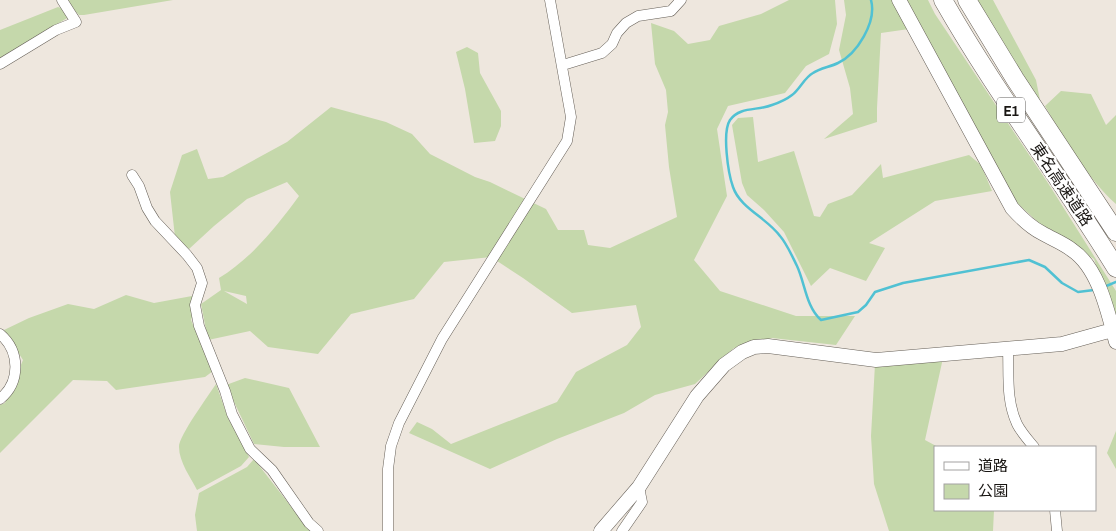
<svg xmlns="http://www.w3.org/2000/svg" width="1116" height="531" viewBox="0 0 1116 531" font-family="'Archivo Narrow','Noto Sans JP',sans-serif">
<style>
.green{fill:#c5d8ab;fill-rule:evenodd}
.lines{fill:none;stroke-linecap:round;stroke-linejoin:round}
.stream{stroke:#50c1d3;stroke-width:2.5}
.street-casing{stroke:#655f57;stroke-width:11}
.secondary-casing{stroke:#655f57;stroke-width:15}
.highway-casing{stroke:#655f57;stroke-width:19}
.street{stroke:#fff;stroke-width:10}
.secondary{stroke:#fff;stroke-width:14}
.highway{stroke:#fff;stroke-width:18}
.labels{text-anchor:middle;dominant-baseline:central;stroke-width:4.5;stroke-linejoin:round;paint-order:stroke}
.shield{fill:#fff;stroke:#5e5c5a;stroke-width:1}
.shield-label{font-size:15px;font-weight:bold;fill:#191613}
.street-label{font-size:16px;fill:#191613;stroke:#fff}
</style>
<rect width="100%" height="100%" fill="#eee7de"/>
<path class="green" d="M 69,0 L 173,0 L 84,15 L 79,15 L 71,7 Z
M 789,0 L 835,0 L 837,24 L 829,54 L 806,66 L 785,93 L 728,106 L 717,129 L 727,196 L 694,260 L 720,291 L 796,316 L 855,316 L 836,345 L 772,338 L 734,348 L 695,384 L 655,395 L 624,413 L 557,439 L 490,469 L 409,433 L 417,422 L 432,429 L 451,444 L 557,402 L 576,372 L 627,345 L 641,327 L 636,305 L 572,313 L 523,278 L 491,257 L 444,262 L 414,299 L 351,314 L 318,354 L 268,347 L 250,331 L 208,340 L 201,304 L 221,290 L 219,278 C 252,258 277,226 299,196 L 287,182 L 247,199 L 214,226 L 189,249 L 175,237 L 170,192 L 182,155 L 197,149 L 208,179 L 223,177 L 287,142 L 331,107 L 386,122 L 412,134 L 430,154 L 475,177 L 490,182 L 546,209 L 558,230 L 584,230 L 588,245 L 610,248 L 677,217 L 669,167 L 665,125 L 668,112 L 666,90 L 655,64 L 651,23 L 674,31 L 688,44 L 710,40 L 719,26 L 761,14 ZM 224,291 L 246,296 L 247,304 Z
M 844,0 L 893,0 L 909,29 L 881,33 L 877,108 L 877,122 L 824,139 L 853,114 L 850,88 L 839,50 L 846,15 Z
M 907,0 L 928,0 L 935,14 L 1048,183 L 1116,291 L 1116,322 L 1094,259 L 1039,223 L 1016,202 Z
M 974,0 L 993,0 L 1036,80 L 1041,105 Z
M 58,7 L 64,9 L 69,17 L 0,58 L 0,30 Z
M 467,47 L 478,53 L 480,73 L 501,111 L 501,126 L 495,141 L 474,143 L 465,89 L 456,52 Z
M 1061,91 L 1091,94 L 1106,125 L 1116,115 L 1116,204 C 1088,179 1064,139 1045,106 Z
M 753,117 L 758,162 L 794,151 L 814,216 L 820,217 L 828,204 L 852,195 L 881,164 L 883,178 L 969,155 L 981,165 L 992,191 L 935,201 L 869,243 L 885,248 L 866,281 L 830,268 L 811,286 L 784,232 L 764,210 L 747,195 L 742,183 L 732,125 L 738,118 Z
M 126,295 L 154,303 L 192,296 L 193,315 L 191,320 L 213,371 L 205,377 L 116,390 L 107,381 L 73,380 L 0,453 L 0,405 L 5,403 L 23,360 L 4,330 L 29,318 L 68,304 L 94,309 Z
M 943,358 L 925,440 L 938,447 L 935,447 L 935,510 L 994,510 L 993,531 L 889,531 L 874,484 L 871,436 L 875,364 Z
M 245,378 L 289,388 L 320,447 L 284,447 L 254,444 L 226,385 Z
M 216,384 L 228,418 L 249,457 L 241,466 L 197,490 C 191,478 179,462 179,447 C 178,437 209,395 216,384 Z
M 1116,431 L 1116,469 L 1107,453 Z
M 254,459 L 310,531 L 197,531 L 195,515 L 199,493 L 247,467 Z"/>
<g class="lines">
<path class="stream" d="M 871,0 C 877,22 857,54 838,63 C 830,67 820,68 813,73 C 804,78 800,89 792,95 C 787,99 778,103 772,105 C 758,111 740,106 730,120 C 722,132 728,173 733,187 C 740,208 767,218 780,236 C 787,244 792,256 797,266 C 805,283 806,307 821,320 L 858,312 L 866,305 L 875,292 L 903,283 L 1029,260 L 1045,267 L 1062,283 L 1078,292 L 1094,290
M 1104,287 L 1116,282"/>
<g class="street-casing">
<path id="street" d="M 0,64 L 56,30 L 76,22 L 62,0
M 563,65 L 602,53 L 612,44 L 617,33 L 626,23 L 638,16 L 671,11 L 681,0
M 132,175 L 139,186 L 147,208 L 155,221 L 187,255 L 197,268 L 202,283 L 195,305 L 199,326 L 225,391 L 232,414 L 250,449 L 272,470 L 309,523 L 318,531
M 0,334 C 20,351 21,382 0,399
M 1008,350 C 1009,376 1006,400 1017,424 C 1021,432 1028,440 1034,447
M 1055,510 L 1057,531
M 388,531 L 388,469 L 391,446 L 399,423 L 442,339 L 567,141 L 571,117 L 550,0
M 622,531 L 642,502 L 639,487"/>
</g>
<g class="secondary-casing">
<path id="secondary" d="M 899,0 L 1012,208 C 1021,218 1030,227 1042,233 C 1052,239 1063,243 1072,250 C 1099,268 1108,313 1116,342
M 601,531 L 639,487 L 697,396 L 724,365 L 742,352 L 754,347 L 768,346 L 876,360 L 1062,344 L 1116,329"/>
</g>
<g class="highway-casing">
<path id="highway" d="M 943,0 C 996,93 1060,177 1116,268
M 967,0 L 1015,79 L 1116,232"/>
</g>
<use href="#street" class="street"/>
<use href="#secondary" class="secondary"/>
<use href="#highway" class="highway"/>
</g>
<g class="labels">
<rect class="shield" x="997" y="97.5" width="28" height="25" rx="4"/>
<g class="shield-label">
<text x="1011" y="110">E1</text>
</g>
<g class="street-label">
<text transform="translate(1062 184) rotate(56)">東名高速道路</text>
</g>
</g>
<rect x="934" y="446" width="162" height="65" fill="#ffffff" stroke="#a3a2a1"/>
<rect x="944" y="462" width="25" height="8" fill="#ffffff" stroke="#a3a2a1"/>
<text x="978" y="471" font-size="15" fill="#191613">道路</text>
<rect x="944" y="484" width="25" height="15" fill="#c5d8ab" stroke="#a3a2a1"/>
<text x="978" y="496" font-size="15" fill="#191613">公園</text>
</svg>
